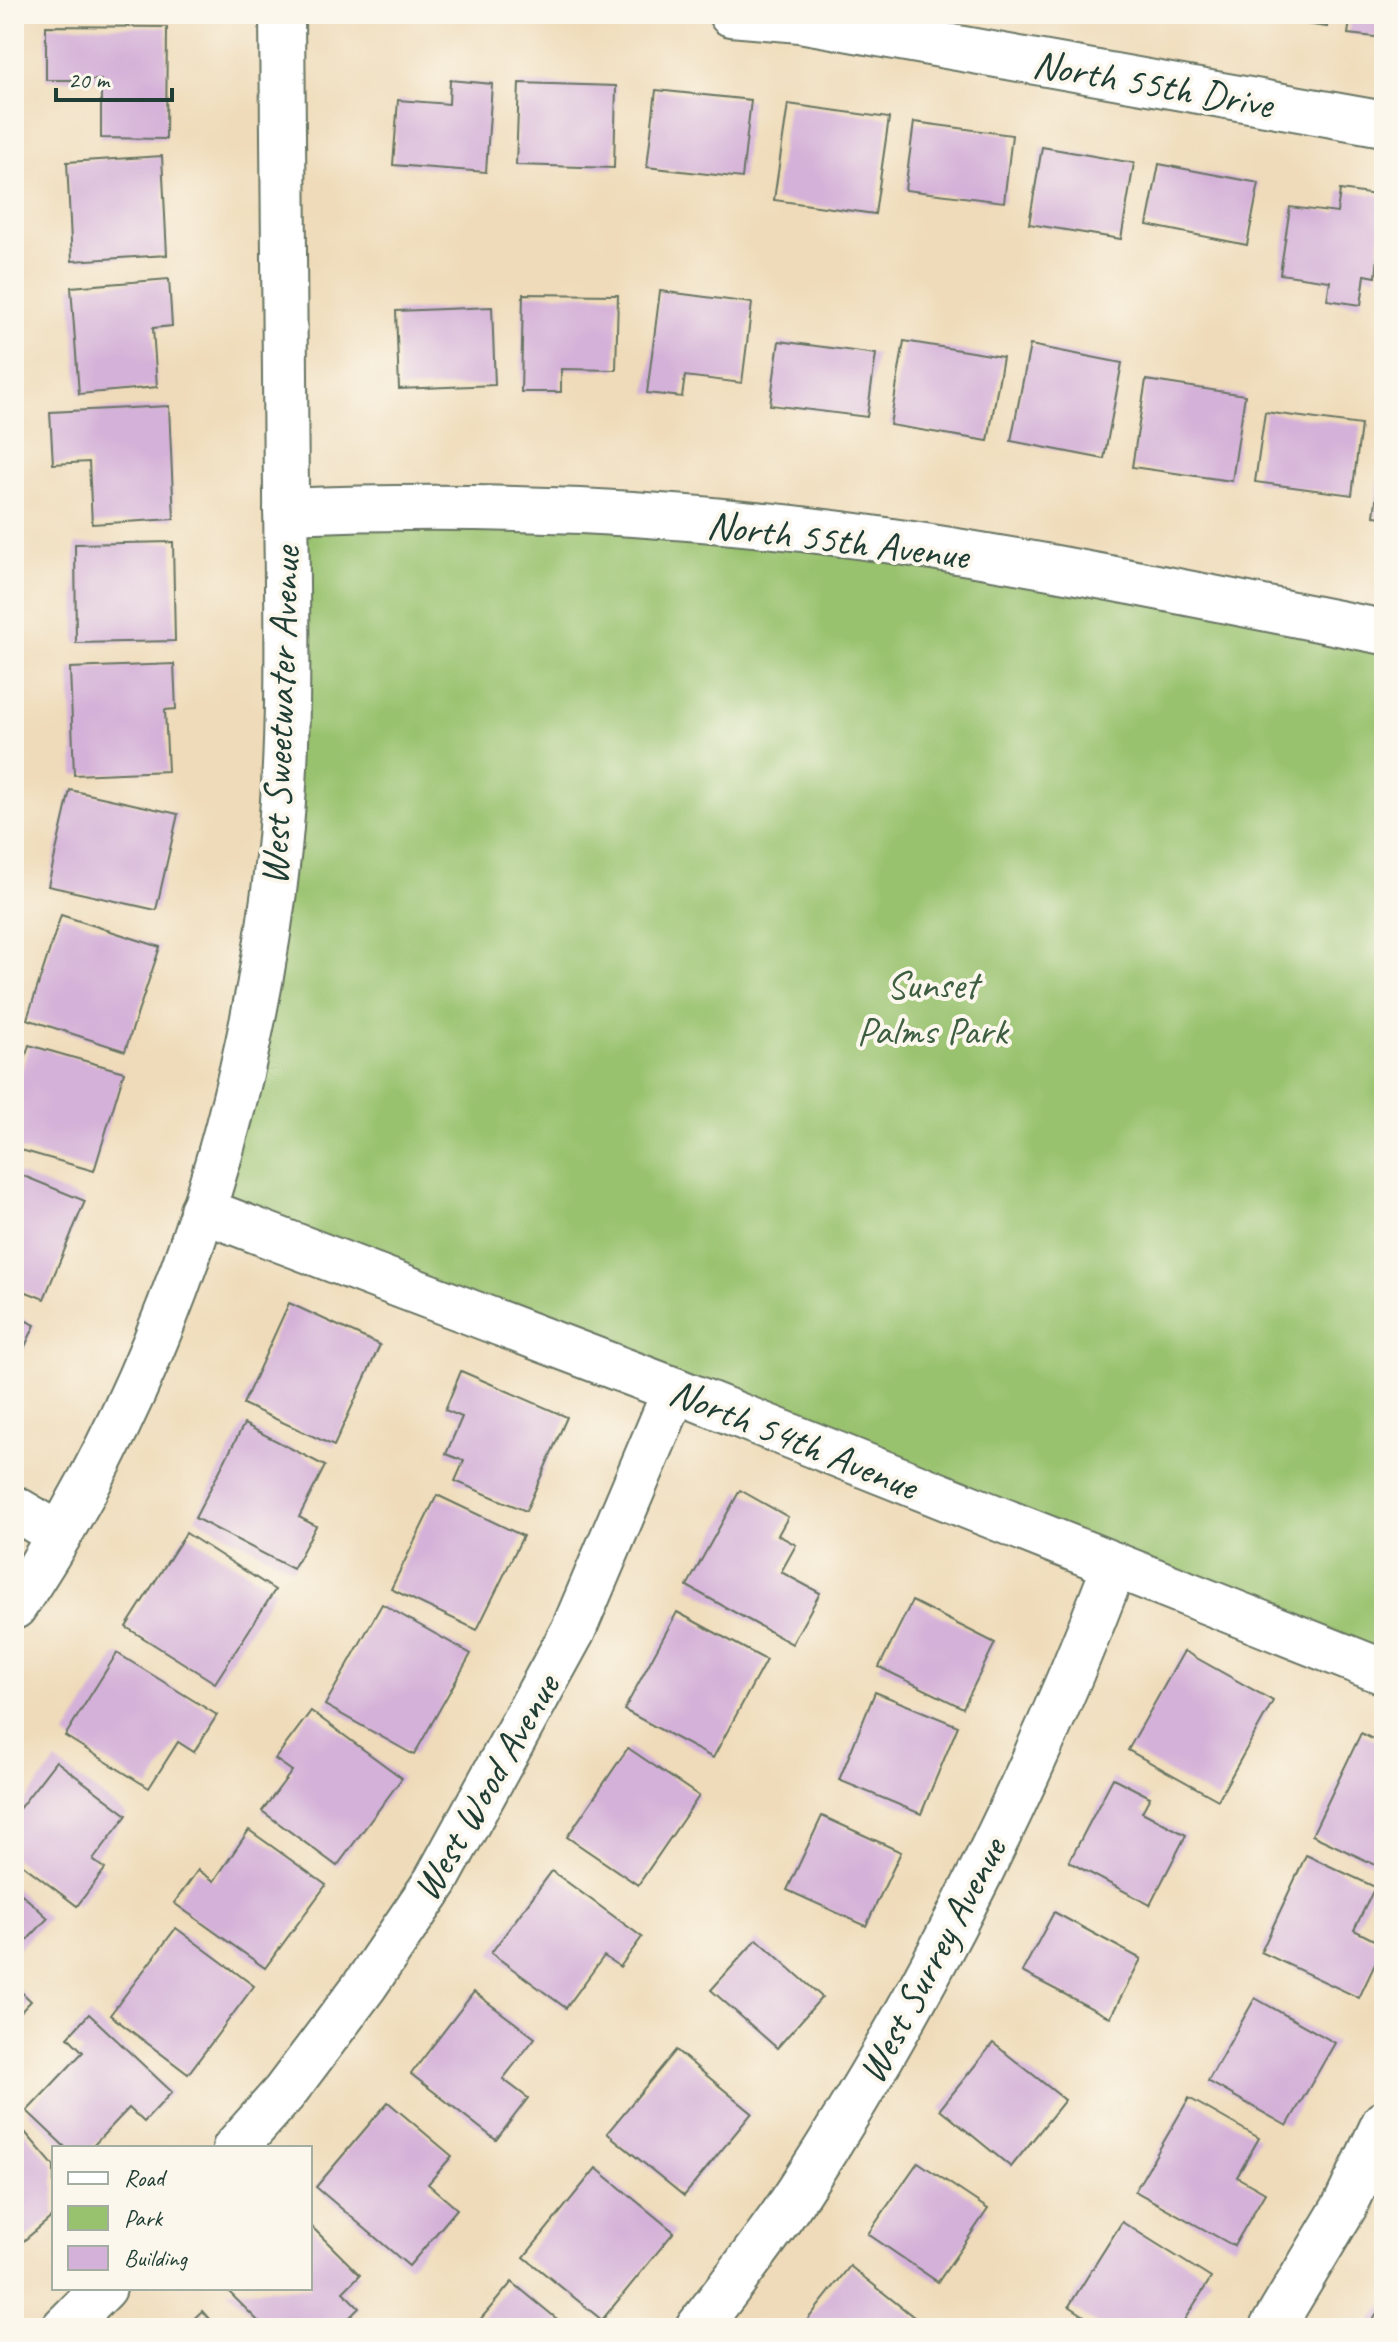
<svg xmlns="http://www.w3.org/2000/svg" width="1398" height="2342" viewBox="0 0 1398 2342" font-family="Caveat,sans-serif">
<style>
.green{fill:#99c26e;stroke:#5c8051;stroke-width:2}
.building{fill:#d4b1d8}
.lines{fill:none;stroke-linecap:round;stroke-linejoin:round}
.minor-casing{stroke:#687463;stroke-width:48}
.minor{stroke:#fff;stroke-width:44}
.labels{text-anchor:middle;stroke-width:8;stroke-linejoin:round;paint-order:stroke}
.street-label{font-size:40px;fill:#1f3d34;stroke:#fbf7ec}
.park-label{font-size:40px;fill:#3e5e42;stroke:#fbf7ec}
</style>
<rect width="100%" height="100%" fill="#fbf7ec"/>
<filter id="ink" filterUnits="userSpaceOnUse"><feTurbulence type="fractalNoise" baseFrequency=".0125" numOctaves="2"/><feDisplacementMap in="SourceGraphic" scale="16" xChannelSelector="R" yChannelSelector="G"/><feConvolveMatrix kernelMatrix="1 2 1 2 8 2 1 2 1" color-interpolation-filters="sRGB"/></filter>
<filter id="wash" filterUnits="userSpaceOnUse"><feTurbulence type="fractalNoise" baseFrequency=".006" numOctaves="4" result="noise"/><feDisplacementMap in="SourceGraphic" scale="32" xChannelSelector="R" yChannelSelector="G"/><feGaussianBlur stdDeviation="1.8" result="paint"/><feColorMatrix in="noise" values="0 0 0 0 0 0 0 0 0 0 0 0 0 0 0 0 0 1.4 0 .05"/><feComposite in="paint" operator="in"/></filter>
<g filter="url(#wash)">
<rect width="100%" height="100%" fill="#efdbb9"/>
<path class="green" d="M 286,511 L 688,520 L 1384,632 L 1384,1672 L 202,1210 L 247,1042 Z"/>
<g id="blocks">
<g class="building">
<path d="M 1239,14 L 1328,14 L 1327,27 Z"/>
<path d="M 1351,14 L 1384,14 L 1384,38 L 1348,34 Z"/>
<path d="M 46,26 L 167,27 L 166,139 L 101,138 L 101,80 L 46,80 Z"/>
<path d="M 450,80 L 492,84 L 486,172 L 393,165 L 398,100 L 449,104 Z"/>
<path d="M 519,83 L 616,86 L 614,168 L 516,165 Z"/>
<path d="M 656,90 L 751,100 L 742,178 L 647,167 Z"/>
<path d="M 788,104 L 889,118 L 875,214 L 774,200 Z"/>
<path d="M 914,122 L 1012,135 L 1004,202 L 905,190 Z"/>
<path d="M 1042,147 L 1134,163 L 1121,239 L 1029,224 Z"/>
<path d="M 162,156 L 167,255 L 72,261 L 67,162 Z"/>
<path d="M 1159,164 L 1259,183 L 1247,245 L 1147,225 Z"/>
<path d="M 1340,190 L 1384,196 L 1376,277 L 1365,275 L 1361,305 L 1327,300 L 1330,281 L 1280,274 L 1290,207 L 1337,213 Z"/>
<path d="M 169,279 L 172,326 L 153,328 L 157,387 L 79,394 L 71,287 Z"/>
<path d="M 660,291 L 752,303 L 742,383 L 685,376 L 682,397 L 647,393 Z"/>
<path d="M 523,294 L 618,295 L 616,370 L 561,369 L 561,392 L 521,392 Z"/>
<path d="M 492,307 L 495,385 L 399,389 L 396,311 Z"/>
<path d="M 779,341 L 876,354 L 867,417 L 770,405 Z"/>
<path d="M 904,341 L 1003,357 L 988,441 L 890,425 Z"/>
<path d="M 1030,345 L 1122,363 L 1104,459 L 1011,441 Z"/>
<path d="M 1146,380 L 1245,395 L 1232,481 L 1132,467 Z"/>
<path d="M 169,406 L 174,519 L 92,524 L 89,462 L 53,464 L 50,412 Z"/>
<path d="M 1265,412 L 1361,425 L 1352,495 L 1255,482 Z"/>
<path d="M 1382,454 L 1384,454 L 1384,517 L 1374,516 Z"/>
<path d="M 173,542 L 175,641 L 76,643 L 75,544 Z"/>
<path d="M 174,664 L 176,709 L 165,710 L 168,771 L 74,775 L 70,668 Z"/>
<path d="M 70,790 L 178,814 L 156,910 L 48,886 Z"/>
<path d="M 61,915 L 160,947 L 125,1051 L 27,1019 Z"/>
<path d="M 29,1045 L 124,1072 L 94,1171 L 14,1148 L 14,1097 Z"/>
<path d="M 14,1172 L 85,1201 L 44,1299 L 14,1287 Z"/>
<path d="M 289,1303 L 380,1345 L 334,1446 L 243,1404 Z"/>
<path d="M 14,1315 L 35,1325 L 14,1370 Z"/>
<path d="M 461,1371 L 567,1417 L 526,1511 L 455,1481 L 464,1461 L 446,1454 L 462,1417 L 445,1410 Z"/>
<path d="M 244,1424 L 325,1466 L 299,1517 L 316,1526 L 293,1569 L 195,1518 Z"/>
<path d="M 740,1490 L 788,1517 L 778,1535 L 796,1545 L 781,1572 L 820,1593 L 792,1644 L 687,1586 Z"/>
<path d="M 437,1495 L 523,1536 L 477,1630 L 391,1589 Z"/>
<path d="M 186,1533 L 275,1590 L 215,1683 L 126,1627 Z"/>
<path d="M 912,1601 L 995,1643 L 963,1708 L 879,1667 Z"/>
<path d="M 382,1604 L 471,1654 L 414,1755 L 325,1705 Z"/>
<path d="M 677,1612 L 766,1660 L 713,1758 L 624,1710 Z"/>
<path d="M 1184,1651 L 1273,1701 L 1218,1800 L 1128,1750 Z"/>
<path d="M 117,1653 L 217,1715 L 194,1752 L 178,1742 L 149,1788 L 65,1736 Z"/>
<path d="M 875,1692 L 958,1726 L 921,1814 L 839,1780 Z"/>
<path d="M 311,1711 L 402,1778 L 337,1866 L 262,1811 L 292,1771 L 275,1759 Z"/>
<path d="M 1361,1733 L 1384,1745 L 1382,1868 L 1312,1835 Z"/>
<path d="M 628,1748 L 699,1796 L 638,1885 L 567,1837 Z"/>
<path d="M 56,1761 L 127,1815 L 93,1860 L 105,1869 L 77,1906 L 14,1858 L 14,1808 L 18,1810 Z"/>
<path d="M 1113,1778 L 1150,1797 L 1142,1812 L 1186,1835 L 1150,1905 L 1069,1862 Z"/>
<path d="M 822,1816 L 901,1852 L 866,1926 L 787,1890 Z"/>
<path d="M 249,1830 L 326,1885 L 265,1968 L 174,1903 L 198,1870 L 214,1881 Z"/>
<path d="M 1306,1855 L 1375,1887 L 1354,1930 L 1384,1945 L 1359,1998 L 1261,1952 Z"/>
<path d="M 552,1871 L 642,1937 L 620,1967 L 604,1956 L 566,2008 L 491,1953 Z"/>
<path d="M 14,1887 L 48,1918 L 14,1954 Z"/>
<path d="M 1054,1912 L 1141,1959 L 1110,2018 L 1022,1972 Z"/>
<path d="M 176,1928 L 254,1986 L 188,2074 L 110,2015 Z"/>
<path d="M 757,1939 L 822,1997 L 777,2048 L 711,1990 Z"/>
<path d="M 14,1985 L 31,2001 L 14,2019 Z"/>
<path d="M 474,1992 L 535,2038 L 503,2079 L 528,2098 L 496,2140 L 411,2074 Z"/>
<path d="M 1255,1998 L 1335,2043 L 1287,2126 L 1208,2081 Z"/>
<path d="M 89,2014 L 172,2092 L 144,2122 L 129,2108 L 91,2148 L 66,2148 L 27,2111 L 83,2052 L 68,2037 Z"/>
<path d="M 993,2043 L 1065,2100 L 1011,2167 L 940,2109 Z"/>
<path d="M 676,2050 L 752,2113 L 684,2196 L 607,2133 Z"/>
<path d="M 1189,2098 L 1259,2138 L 1237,2177 L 1265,2193 L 1234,2246 L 1135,2191 Z"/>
<path d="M 388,2102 L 452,2156 L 428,2184 L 457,2209 L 409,2266 L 316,2187 Z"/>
<path d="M 18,2124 L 54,2166 L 54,2215 L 14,2249 L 14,2127 Z"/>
<path d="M 918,2162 L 988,2209 L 938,2282 L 868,2234 Z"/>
<path d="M 596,2168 L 674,2232 L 602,2320 L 524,2257 Z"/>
<path d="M 1122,2222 L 1211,2278 L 1179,2328 L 1103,2328 L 1069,2306 Z"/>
<path d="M 310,2225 L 360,2275 L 343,2292 L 359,2308 L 339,2328 L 265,2328 L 227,2290 L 310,2288 Z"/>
<path d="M 850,2266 L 920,2322 L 915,2328 L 801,2328 Z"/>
<path d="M 512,2282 L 568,2328 L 473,2328 Z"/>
<path d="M 1384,2303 L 1384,2328 L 1368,2328 Z"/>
<path d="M 202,2311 L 217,2328 L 184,2328 Z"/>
</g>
</g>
</g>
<g filter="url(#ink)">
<use href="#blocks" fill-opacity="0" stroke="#687463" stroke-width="2"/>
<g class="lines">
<defs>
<g id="minor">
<path d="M 731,14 L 800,20 L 1384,124"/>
<path d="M 286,511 C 470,503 659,510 842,534 C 1024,558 1204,597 1384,632"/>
<path d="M 202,1210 L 675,1390 L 1384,1672"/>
<path d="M 14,1508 L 58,1534"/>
<path d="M 14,1607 C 163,1386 251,1113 279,849 C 291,731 287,612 286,494 C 284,334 283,174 282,14"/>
<path d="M 235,2148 L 284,2093 L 366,1984 L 436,1881 L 573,1631 L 675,1390"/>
<path d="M 64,2328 L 104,2288"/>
<path d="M 698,2328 C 732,2283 768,2238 799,2191 C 927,1995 1031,1784 1115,1565"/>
<path d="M 1272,2328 L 1346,2204 L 1384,2123"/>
</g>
</defs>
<use href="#minor" class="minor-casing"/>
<use href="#minor" class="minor"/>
</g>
</g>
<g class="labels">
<g class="street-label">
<text transform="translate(1153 83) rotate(10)" y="14">North 55th Drive</text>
<text transform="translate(838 539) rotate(7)" y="14">North 55th Avenue</text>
<text transform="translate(279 716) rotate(-88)" y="14">West Sweetwater Avenue</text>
<text transform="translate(794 1438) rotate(22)" y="14">North 54th Avenue</text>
<text transform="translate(485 1787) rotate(-60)" y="14">West Wood Avenue</text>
<text transform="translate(931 1960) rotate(-62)" y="14">West Surrey Avenue</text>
</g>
<g class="park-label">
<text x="932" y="998">Sunset<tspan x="932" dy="46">Palms Park</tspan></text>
</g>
</g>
<rect width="1398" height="2342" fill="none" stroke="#fbf7ec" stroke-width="48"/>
<rect x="52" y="2146" width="260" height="144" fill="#fbf7ec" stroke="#a3ada2" stroke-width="2"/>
<rect x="68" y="2172" width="40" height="12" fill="#ffffff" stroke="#a3ada2" stroke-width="2"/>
<text x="124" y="2186" font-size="24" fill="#1f3d34">Road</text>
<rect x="68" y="2206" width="40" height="24" fill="#99c26e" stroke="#a3ada2" stroke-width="2"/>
<text x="124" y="2226" font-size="24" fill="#1f3d34">Park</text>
<rect x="68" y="2246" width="40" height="24" fill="#d4b1d8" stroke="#a3ada2" stroke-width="2"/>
<text x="124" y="2266" font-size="24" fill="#1f3d34">Building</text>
<path d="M56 88v12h116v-12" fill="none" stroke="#1f3d34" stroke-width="4"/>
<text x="68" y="88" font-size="24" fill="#1f3d34" stroke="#fbf7ec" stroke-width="6" paint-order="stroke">20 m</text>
</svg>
